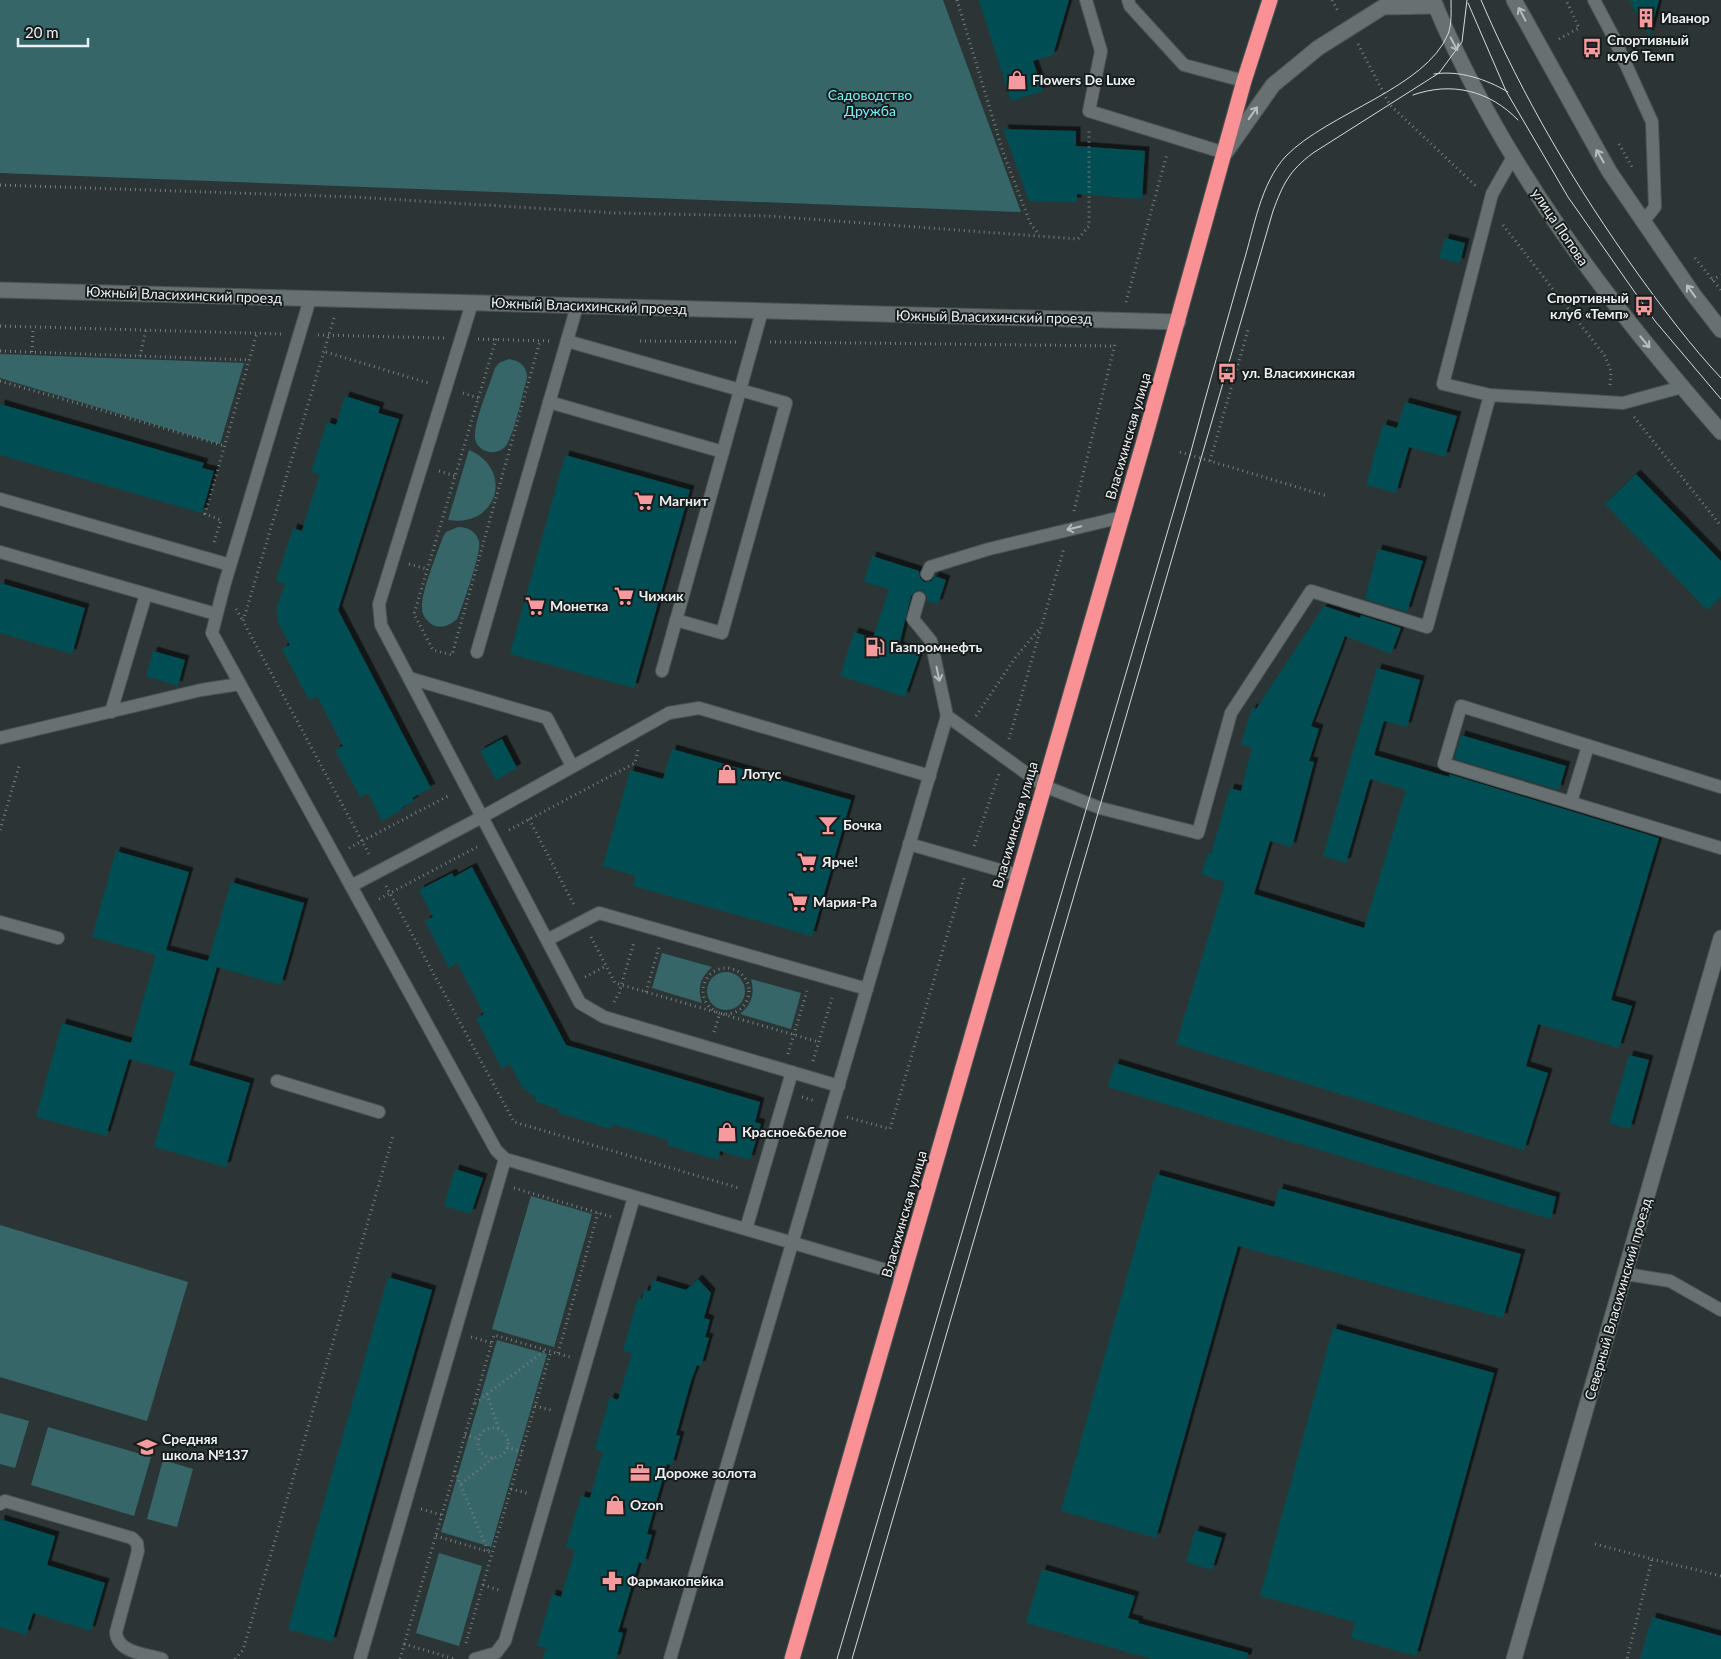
<svg xmlns="http://www.w3.org/2000/svg" width="1721" height="1659" viewBox="0 0 1721 1659" font-family="Lato,sans-serif">
<style>
.green{fill:#376669}
.building{fill:#054e52;filter:url(#shadow)}
.lines{fill:none;stroke-linecap:round;stroke-linejoin:round}
.lane-casing{stroke:#4c5454;stroke-width:14}
.street-casing{stroke:#4c5454;stroke-width:17}
.secondary-casing{stroke:#4c5454;stroke-width:17}
.highway-casing{stroke:#4c5454;stroke-width:17}
.path{stroke:#767e7f;stroke-width:3;stroke-dasharray:1 4;stroke-linecap:butt}
.lane{stroke:#677172;stroke-width:12}
.street{stroke:#677172;stroke-width:15}
.secondary{stroke:#677172;stroke-width:15}
.highway{stroke:#fa9195;stroke-width:15}
.tram{stroke:#d4dadb;stroke-width:1}
.oneway{stroke:#b6bebf}
.labels{text-anchor:middle;stroke-width:4;stroke-linejoin:round;paint-order:stroke}
.poi-label{font-size:14px;font-weight:bold;fill:#ebf1f2;stroke:#181c1c;text-anchor:start}
.park-label{font-size:14px;fill:#77f1fa;stroke:#181c1c}
.street-label{font-size:14px;fill:#ebf1f2;stroke:#181c1c}
</style>
<defs>
<filter id="shadow"><feDropShadow dx="4.5" dy="-4.5" stdDeviation="0" flood-color="#0009"/></filter>
</defs>
<rect width="100%" height="100%" fill="#2c3536"/>
<g class="green">
<path d="M 0,0 L 943,0 L 1021,212 L 0,173 Z"/>
<path d="M 0,354 L 244,363 L 220,444 L 0,378 Z"/>
<path d="M 509,359 C 521,361 527,367 527,378 C 522,396 515,430 507,444 C 498,459 473,452 475,434 C 476,416 489,387 495,368 L 499,363 Z"/>
<path d="M 469,450 C 515,470 497,528 448,520 Z"/>
<path d="M 458,527 C 467,527 476,531 479,541 C 482,551 462,608 457,619 C 450,625 444,628 435,626 C 428,623 422,616 422,608 C 421,592 437,554 443,537 L 446,532 Z"/>
<path d="M 662,953 L 712,967 C 700,978 697,988 702,1003 L 652,988 Z"/>
<circle cx="726" cy="991" r="19"/>
<path d="M 751,979 L 801,993 L 791,1029 L 740,1014 C 752,1004 755,994 751,979 Z"/>
<path d="M 531,1196 L 592,1214 L 554,1347 L 492,1329 Z"/>
<path d="M 0,1225 L 188,1282 L 147,1421 L 0,1377 Z"/>
<path d="M 497,1340 L 547,1354 L 491,1547 L 441,1532 Z"/>
<path d="M 0,1413 L 29,1421 L 15,1468 L 0,1464 Z"/>
<path d="M 48,1427 L 151,1457 L 134,1516 L 31,1485 Z"/>
<path d="M 163,1460 L 193,1469 L 177,1527 L 147,1519 Z"/>
<path d="M 439,1553 L 482,1566 L 459,1646 L 416,1633 Z"/>
</g>
<g class="building">
<path d="M 979,0 L 1069,0 L 1053,55 L 1033,61 L 1043,91 L 1011,101 Z"/>
<path d="M 1629,0 L 1659,0 L 1649,36 Z"/>
<path d="M 1003,129 L 1076,131 L 1076,146 L 1145,151 L 1142,199 L 1077,194 L 1077,202 L 1029,201 Z"/>
<path d="M 1445,238 L 1465,243 L 1460,263 L 1439,258 Z"/>
<path d="M 345,396 L 380,407 L 378,413 L 399,419 L 338,610 L 431,788 L 412,798 L 414,801 L 401,808 L 402,810 L 382,821 L 368,793 L 360,797 L 335,750 L 343,746 L 317,696 L 309,700 L 282,649 L 290,645 L 278,622 L 277,608 L 285,584 L 276,581 L 293,528 L 302,531 L 311,501 L 320,475 L 311,472 L 327,422 L 336,425 Z"/>
<path d="M 1405,402 L 1457,416 L 1445,457 L 1409,447 L 1396,493 L 1366,485 L 1383,424 L 1397,428 Z"/>
<path d="M 0,404 L 204,463 L 202,468 L 214,471 L 202,513 L 0,455 Z"/>
<path d="M 565,455 L 690,490 L 634,688 L 510,654 Z"/>
<path d="M 1636,474 L 1721,561 L 1721,597 L 1707,610 L 1605,504 Z"/>
<path d="M 1378,549 L 1423,561 L 1407,612 L 1365,599 Z"/>
<path d="M 872,556 L 919,571 L 920,578 L 924,582 L 931,581 L 935,576 L 946,580 L 938,604 L 927,601 L 927,596 L 922,590 L 917,590 L 911,596 L 899,646 L 920,653 L 905,697 L 840,676 L 854,632 L 873,638 L 889,589 L 864,582 Z"/>
<path d="M 0,583 L 85,608 L 72,654 L 0,633 Z"/>
<path d="M 1324,606 L 1360,618 L 1361,615 L 1401,628 L 1391,654 L 1345,636 L 1311,726 L 1319,729 L 1309,761 L 1314,762 L 1292,847 L 1270,841 L 1254,894 L 1364,928 L 1406,790 L 1370,779 L 1346,863 L 1323,856 L 1377,668 L 1420,680 L 1407,727 L 1384,721 L 1374,755 L 1449,777 L 1449,774 L 1659,838 L 1611,1000 L 1632,1006 L 1619,1048 L 1538,1024 L 1526,1066 L 1548,1073 L 1524,1150 L 1176,1044 L 1225,882 L 1201,874 L 1208,853 L 1211,854 L 1230,788 L 1241,791 L 1252,748 L 1241,744 L 1252,708 L 1256,709 Z"/>
<path d="M 153,651 L 185,660 L 178,686 L 146,676 Z"/>
<path d="M 1461,735 L 1566,766 L 1559,790 L 1454,759 Z"/>
<path d="M 502,739 L 517,768 L 496,780 L 480,751 Z"/>
<path d="M 672,749 L 851,800 L 812,936 L 633,886 L 636,876 L 603,866 L 630,770 L 663,779 Z"/>
<path d="M 116,851 L 189,872 L 166,950 L 208,961 L 231,882 L 304,903 L 281,985 L 217,967 L 189,1065 L 250,1083 L 226,1167 L 154,1147 L 175,1072 L 129,1059 L 106,1136 L 36,1117 L 62,1023 L 131,1043 L 156,955 L 92,937 Z"/>
<path d="M 472,867 L 566,1045 L 760,1102 L 755,1122 L 761,1124 L 750,1160 L 720,1151 L 718,1160 L 667,1145 L 668,1140 L 612,1124 L 611,1129 L 558,1113 L 559,1109 L 536,1102 L 536,1098 L 522,1087 L 510,1064 L 502,1069 L 476,1019 L 484,1014 L 469,985 L 457,963 L 449,968 L 425,921 L 433,917 L 419,890 L 452,873 L 454,877 Z"/>
<path d="M 1629,1055 L 1649,1060 L 1630,1129 L 1609,1123 Z"/>
<path d="M 1115,1063 L 1556,1197 L 1551,1219 L 1108,1087 Z"/>
<path d="M 455,1169 L 483,1178 L 471,1214 L 444,1206 Z"/>
<path d="M 1156,1174 L 1274,1207 L 1279,1188 L 1521,1254 L 1503,1318 L 1238,1246 L 1156,1538 L 1061,1511 Z"/>
<path d="M 388,1277 L 432,1290 L 332,1642 L 288,1629 Z"/>
<path d="M 698,1279 L 711,1293 L 704,1318 L 710,1320 L 705,1337 L 709,1338 L 701,1366 L 697,1365 L 691,1381 L 676,1435 L 680,1436 L 672,1465 L 667,1464 L 647,1534 L 652,1535 L 644,1564 L 639,1562 L 618,1632 L 623,1633 L 616,1659 L 543,1659 L 546,1648 L 537,1646 L 552,1594 L 561,1597 L 575,1550 L 566,1547 L 581,1496 L 590,1498 L 603,1452 L 595,1449 L 610,1397 L 618,1400 L 632,1353 L 623,1351 L 638,1298 L 642,1299 L 644,1290 L 650,1291 L 653,1280 L 686,1290 Z"/>
<path d="M 1333,1328 L 1494,1373 L 1416,1656 L 1351,1638 L 1355,1622 L 1260,1596 Z"/>
<path d="M 0,1519 L 55,1536 L 47,1565 L 105,1583 L 91,1631 L 33,1613 L 26,1635 L 0,1627 Z"/>
<path d="M 1195,1530 L 1222,1538 L 1212,1570 L 1186,1562 Z"/>
<path d="M 1042,1569 L 1135,1596 L 1128,1618 L 1139,1621 L 1138,1623 L 1248,1653 L 1247,1659 L 1152,1659 L 1026,1623 Z"/>
<path d="M 1652,1617 L 1721,1636 L 1721,1659 L 1640,1659 Z"/>
</g>
<g class="lines">
<defs>
<g id="lane">
<path d="M 1086,0 L 1101,51 L 1089,111 L 1225,153"/>
<path d="M 1128,0 L 1130,6 L 1184,65 L 1244,81"/>
<path d="M 1594,0 L 1613,36 L 1652,122 L 1655,207 L 1643,222"/>
<path d="M 310,299 L 224,586 L 212,633 L 496,1150 L 505,1159 L 903,1275"/>
<path d="M 472,303 L 379,604 L 381,625 L 580,1003 L 604,1017 L 839,1086"/>
<path d="M 567,341 L 786,403 L 722,633 L 676,620"/>
<path d="M 1490,395 L 1443,384 L 1492,194 L 1513,157"/>
<path d="M 549,402 L 723,452"/>
<path d="M 0,499 L 230,565"/>
<path d="M 0,552 L 216,614"/>
<path d="M 927,574 L 930,567 L 989,549 L 1122,517"/>
<path d="M 919,598 L 913,619 L 931,641 L 947,716 L 1044,786 L 1100,808 L 1198,833 L 1231,713 L 1311,591 L 1427,627 L 1490,395 L 1623,403 L 1682,387"/>
<path d="M 477,652 L 577,306"/>
<path d="M 662,671 L 762,311"/>
<path d="M 409,678 L 547,718 L 572,766"/>
<path d="M 111,712 L 146,594"/>
<path d="M 0,738 L 201,690 L 240,684"/>
<path d="M 1721,787 L 1461,706 L 1444,764 L 1721,848"/>
<path d="M 1571,802 L 1588,746"/>
<path d="M 909,844 L 1017,875"/>
<path d="M 351,886 L 482,817 L 669,713 L 699,708 L 930,776"/>
<path d="M 0,922 L 58,938"/>
<path d="M 547,940 L 599,913 L 867,989"/>
<path d="M 277,1081 L 379,1112"/>
<path d="M 746,1229 L 792,1072"/>
<path d="M 1626,1274 L 1670,1281 L 1721,1310"/>
<path d="M 0,1504 L 5,1501 L 132,1538 L 137,1543 L 138,1551 L 116,1632 C 117,1653 146,1654 162,1659"/>
<path d="M 360,1659 L 505,1159"/>
<path d="M 475,1659 L 496,1653 L 505,1641 L 634,1197"/>
<path d="M 670,1659 L 947,716"/>
</g>
<g id="street">
<path d="M 0,290 L 1178,322"/>
<path d="M 1514,1659 L 1721,938"/>
</g>
<g id="secondary">
<path d="M 1433,0 C 1500,161 1607,302 1721,432"/>
<path d="M 1514,0 L 1609,171 L 1693,294 L 1721,330"/>
<path d="M 1225,153 L 1273,85 L 1318,48 L 1383,7 L 1436,6"/>
</g>
<path id="highway" d="M 792,1659 L 1144,441 L 1244,81 L 1270,0"/>
</defs>
<use href="#lane" class="lane-casing"/>
<use href="#street" class="street-casing"/>
<use href="#secondary" class="secondary-casing"/>
<use href="#highway" class="highway-casing"/>
<g class="path">
<path d="M 957,0 L 1003,152 L 1031,225 L 1039,234"/>
<path d="M 1332,0 L 1339,13"/>
<path d="M 1559,39 L 1579,28 L 1566,0"/>
<path d="M 1358,44 L 1390,105 L 1477,187"/>
<path d="M 1619,144 L 1632,167"/>
<path d="M 0,185 L 354,197 L 615,213 L 768,216 L 1078,239 L 1089,226 L 1089,129"/>
<path d="M 1503,225 L 1605,356 L 1611,371 L 1610,385"/>
<path d="M 1695,258 L 1721,290"/>
<path d="M 1712,280 L 1721,275"/>
<path d="M 1126,302 L 1167,154"/>
<path d="M 334,318 L 243,621 L 370,856"/>
<path d="M 0,326 L 282,334"/>
<path d="M 318,335 L 444,338"/>
<path d="M 478,339 L 549,341"/>
<path d="M 496,339 L 414,614 L 433,650 L 452,655 L 540,341"/>
<path d="M 640,341 L 737,342"/>
<path d="M 770,342 L 1115,346"/>
<path d="M 0,351 L 250,360"/>
<path d="M 32,352 L 33,327"/>
<path d="M 326,352 L 428,383"/>
<path d="M 140,356 L 146,330"/>
<path d="M 0,381 L 225,446"/>
<path d="M 463,393 L 478,398"/>
<path d="M 1634,417 L 1721,526"/>
<path d="M 1180,452 L 1327,496"/>
<path d="M 1210,461 L 1248,330"/>
<path d="M 439,471 L 455,476"/>
<path d="M 1074,511 L 1115,344"/>
<path d="M 214,542 L 221,520 L 205,514 L 257,333"/>
<path d="M 409,564 L 427,569"/>
<path d="M 236,609 L 243,621"/>
<path d="M 976,716 L 1015,658 L 1040,628"/>
<path d="M 1009,739 L 1064,548"/>
<path d="M 529,819 L 574,905"/>
<path d="M 0,830 L 20,763"/>
<path d="M 509,830 L 635,763 L 638,750"/>
<path d="M 974,846 L 999,774"/>
<path d="M 349,848 L 450,795"/>
<path d="M 386,886 L 514,1122 L 739,1188"/>
<path d="M 379,899 L 477,847"/>
<path d="M 591,937 L 615,983 L 819,1042"/>
<circle cx="726" cy="991" r="23"/>
<path d="M 585,977 L 606,966"/>
<path d="M 646,992 L 659,947"/>
<path d="M 614,1002 L 619,993 L 634,942"/>
<path d="M 714,1032 L 720,1013"/>
<path d="M 788,1054 L 807,991"/>
<path d="M 813,1061 L 832,998"/>
<path d="M 802,1097 L 815,1101"/>
<path d="M 847,1117 L 890,1129 L 964,878"/>
<path d="M 514,1188 L 612,1217"/>
<path d="M 471,1337 L 492,1343"/>
<path d="M 558,1353 L 598,1213"/>
<path d="M 487,1394 L 499,1430"/>
<path d="M 475,1403 L 546,1350"/>
<path d="M 535,1406 L 554,1411"/>
<circle cx="493" cy="1443" r="15"/>
<path d="M 465,1435 L 480,1439"/>
<path d="M 507,1447 L 522,1452"/>
<path d="M 455,1471 L 488,1551"/>
<path d="M 461,1484 L 493,1458"/>
<path d="M 511,1489 L 530,1494"/>
<path d="M 421,1509 L 442,1515"/>
<path d="M 436,1536 L 493,1553"/>
<path d="M 1595,1544 L 1652,1559 L 1627,1659"/>
<path d="M 1652,1559 L 1721,1576"/>
<path d="M 483,1585 L 502,1591"/>
<path d="M 466,1643 L 551,1351"/>
<path d="M 404,1644 L 455,1659"/>
<path d="M 235,1659 L 243,1650 L 393,1136"/>
<path d="M 400,1659 L 494,1335 L 570,1357"/>
</g>
<use href="#lane" class="lane"/>
<use href="#street" class="street"/>
<use href="#secondary" class="secondary"/>
<use href="#highway" class="highway"/>
<g class="tram">
<path d="M 1481,0 C 1523,98 1576,187 1638,274 C 1664,310 1691,346 1721,378"/>
<path d="M 1468,3 L 1506,91 L 1568,197 L 1655,321 L 1721,399"/>
<path d="M 1434,74 C 1459,70 1486,79 1508,92"/>
<path d="M 1413,95 C 1452,81 1490,91 1518,120"/>
<path d="M 837,1659 L 1190,455 C 1207,391 1225,328 1243,264 C 1254,229 1260,184 1286,156 C 1328,113 1426,88 1448,34 C 1452,24 1451,11 1451,0"/>
<path d="M 852,1659 L 1273,211 C 1283,184 1289,171 1313,153 L 1439,73 L 1462,42 L 1467,0"/>
</g>
</g>
<defs><path id="oneway-shaft" d="M-6 0H5M1.5-3L5.5 0L1.5 3" fill="none" stroke-width="1.6" stroke-linecap="round" stroke-linejoin="round" transform="scale(1.25)"/></defs>
<g class="oneway">
<use href="#oneway-shaft" transform="translate(1522 14) rotate(-118)"/>
<use href="#oneway-shaft" transform="translate(1454 44) rotate(62)"/>
<use href="#oneway-shaft" transform="translate(1253 113) rotate(-55)"/>
<use href="#oneway-shaft" transform="translate(1600 156) rotate(-120)"/>
<use href="#oneway-shaft" transform="translate(1691 291) rotate(-126)"/>
<use href="#oneway-shaft" transform="translate(1645 342) rotate(50)"/>
<use href="#oneway-shaft" transform="translate(1074 528) rotate(166)"/>
<use href="#oneway-shaft" transform="translate(938 674) rotate(78)"/>
</g>
<defs>
<symbol id="building-bare" viewBox="-9 -9 18 18"><path d="M-4-6H4V6H1V3H-1V6H-4ZM-2.5-4.3h1.7v1.8h-1.7ZM.8-4.3h1.7v1.8H.8ZM-2.5-1h1.7V.8h-1.7ZM.8-1h1.7V.8H.8Z" fill="#f59b9d" stroke="#181c1c" stroke-width="2.5" paint-order="stroke"/></symbol>
<symbol id="bus-bare" viewBox="-9 -9 18 18"><path d="M-5-6H5V4H4V6H2V4H-2V6H-4V4H-5ZM-3.5-4V0h7V-4ZM-3.5 1.2v1.5H-2V1.2ZM2 1.2v1.5H3.5V1.2Z" fill="#f59b9d" stroke="#181c1c" stroke-width="2.5" paint-order="stroke"/></symbol>
<symbol id="shop-bare" viewBox="-9 -9 18 18"><path d="M-5-2.5h2.3a2.7 3.5 0 0 1 5.4 0H5L5.5 6h-11ZM-1.5-2.5h3a1.5 2.3 0 0 0-3 0Z" fill="#f59b9d" stroke="#181c1c" stroke-width="2.5" paint-order="stroke"/></symbol>
<symbol id="supermarket-bare" viewBox="-9 -9 18 18"><path d="M-6-5.5h2.5l.6 2H6L4.5 2H-2.5L-4.4-4H-6ZM-1.5 3.2a1.3 1.3 0 1 0 .1 0ZM3 3.2a1.3 1.3 0 1 0 .1 0Z" fill="#f59b9d" stroke="#181c1c" stroke-width="2.5" paint-order="stroke"/></symbol>
<symbol id="fuel-bare" viewBox="-9 -9 18 18"><path d="M-5.5-6h7V0h2V4h1.3V-2.5L3-4.5l.8-.8L6-3V5H2.5V1h-1V6h-7ZM-4.2-4.7v3.2H.2V-4.7Z" fill="#f59b9d" stroke="#181c1c" stroke-width="2.5" paint-order="stroke"/></symbol>
<symbol id="bar-bare" viewBox="-9 -9 18 18"><path d="M-6-5H6L.8 .8V4.5H3.5V6h-7V4.5H-.8V.8Z" fill="#f59b9d" stroke="#181c1c" stroke-width="2.5" paint-order="stroke"/></symbol>
<symbol id="school-bare" viewBox="-9 -9 18 18"><path d="M0-5L7-2L0 1L-7-2ZM-4 1L0 2.5L4 1V4Q0 6-4 4Z" fill="#f59b9d" stroke="#181c1c" stroke-width="2.5" paint-order="stroke"/></symbol>
<symbol id="office-bare" viewBox="-9 -9 18 18"><path d="M-6-3h4V-5.5h4V-3h4V5H-6ZM-1-4.5V-3h2v-1.5ZM-6 0V1H6V0Z" fill="#f59b9d" stroke="#181c1c" stroke-width="2.5" paint-order="stroke"/></symbol>
<symbol id="pharmacy-bare" viewBox="-9 -9 18 18"><path d="M-2-6h4v4h4v4h-4v4h-4v-4h-4v-4h4Z" fill="#f59b9d" stroke="#181c1c" stroke-width="2.5" paint-order="stroke"/></symbol>
</defs>
<g fill-rule="evenodd">
<use href="#building-bare" x="1632" y="4" width="28" height="28"/>
<use href="#bus-bare" x="1578" y="34" width="28" height="28"/>
<use href="#shop-bare" x="1003" y="66" width="28" height="28"/>
<use href="#bus-bare" x="1630" y="292" width="28" height="28"/>
<use href="#bus-bare" x="1213" y="359" width="28" height="28"/>
<use href="#supermarket-bare" x="630" y="487" width="28" height="28"/>
<use href="#supermarket-bare" x="610" y="582" width="28" height="28"/>
<use href="#supermarket-bare" x="521" y="592" width="28" height="28"/>
<use href="#fuel-bare" x="861" y="633" width="28" height="28"/>
<use href="#shop-bare" x="713" y="760" width="28" height="28"/>
<use href="#bar-bare" x="814" y="811" width="28" height="28"/>
<use href="#supermarket-bare" x="793" y="848" width="28" height="28"/>
<use href="#supermarket-bare" x="784" y="888" width="28" height="28"/>
<use href="#shop-bare" x="713" y="1118" width="28" height="28"/>
<use href="#school-bare" x="133" y="1433" width="28" height="28"/>
<use href="#office-bare" x="626" y="1459" width="28" height="28"/>
<use href="#shop-bare" x="601" y="1491" width="28" height="28"/>
<use href="#pharmacy-bare" x="598" y="1567" width="28" height="28"/>
</g>
<g class="labels">
<g class="poi-label">
<text x="1661" y="23">Иванор</text>
<text x="1607" y="45">Спортивный<tspan x="1607" dy="16">клуб Темп</tspan></text>
<text x="1032" y="85">Flowers De Luxe</text>
<text x="1629" y="303" text-anchor="end">Спортивный<tspan x="1629" dy="16">клуб «Темп»</tspan></text>
<text x="1242" y="378">ул. Власихинская</text>
<text x="659" y="506">Магнит</text>
<text x="639" y="601">Чижик</text>
<text x="550" y="611">Монетка</text>
<text x="890" y="652">Газпромнефть</text>
<text x="742" y="779">Лотус</text>
<text x="843" y="830">Бочка</text>
<text x="822" y="867">Ярче!</text>
<text x="813" y="907">Мария-Ра</text>
<text x="742" y="1137">Красное&amp;белое</text>
<text x="162" y="1444">Средняя<tspan x="162" dy="16">школа №137</tspan></text>
<text x="655" y="1478">Дороже золота</text>
<text x="630" y="1510">Ozon</text>
<text x="627" y="1586">Фармакопейка</text>
</g>
<g class="park-label">
<text x="870" y="100">Садоводство<tspan x="870" dy="16">Дружба</tspan></text>
</g>
<g class="street-label">
<text transform="translate(1560 227) rotate(56)" y="5">улица Попова</text>
<text transform="translate(184 295) rotate(2)" y="5">Южный Власихинский проезд</text>
<text transform="translate(589 306) rotate(2)" y="5">Южный Власихинский проезд</text>
<text transform="translate(994 317) rotate(1)" y="5">Южный Власихинский проезд</text>
<text transform="translate(1128 436) rotate(-74)" y="5">Власихинская улица</text>
<text transform="translate(1015 825) rotate(-74)" y="5">Власихинская улица</text>
<text transform="translate(904 1214) rotate(-74)" y="5">Власихинская улица</text>
<text transform="translate(1618 1299) rotate(-74)" y="5">Северный Власихинский проезд</text>
</g>
</g>
<path d="M18 38v8h70v-8" fill="none" stroke="#ebf1f2" stroke-width="2.5"/>
<text x="25" y="38" font-size="15" fill="#ebf1f2" stroke="#181c1c" stroke-width="4" paint-order="stroke">20 m</text>
</svg>
